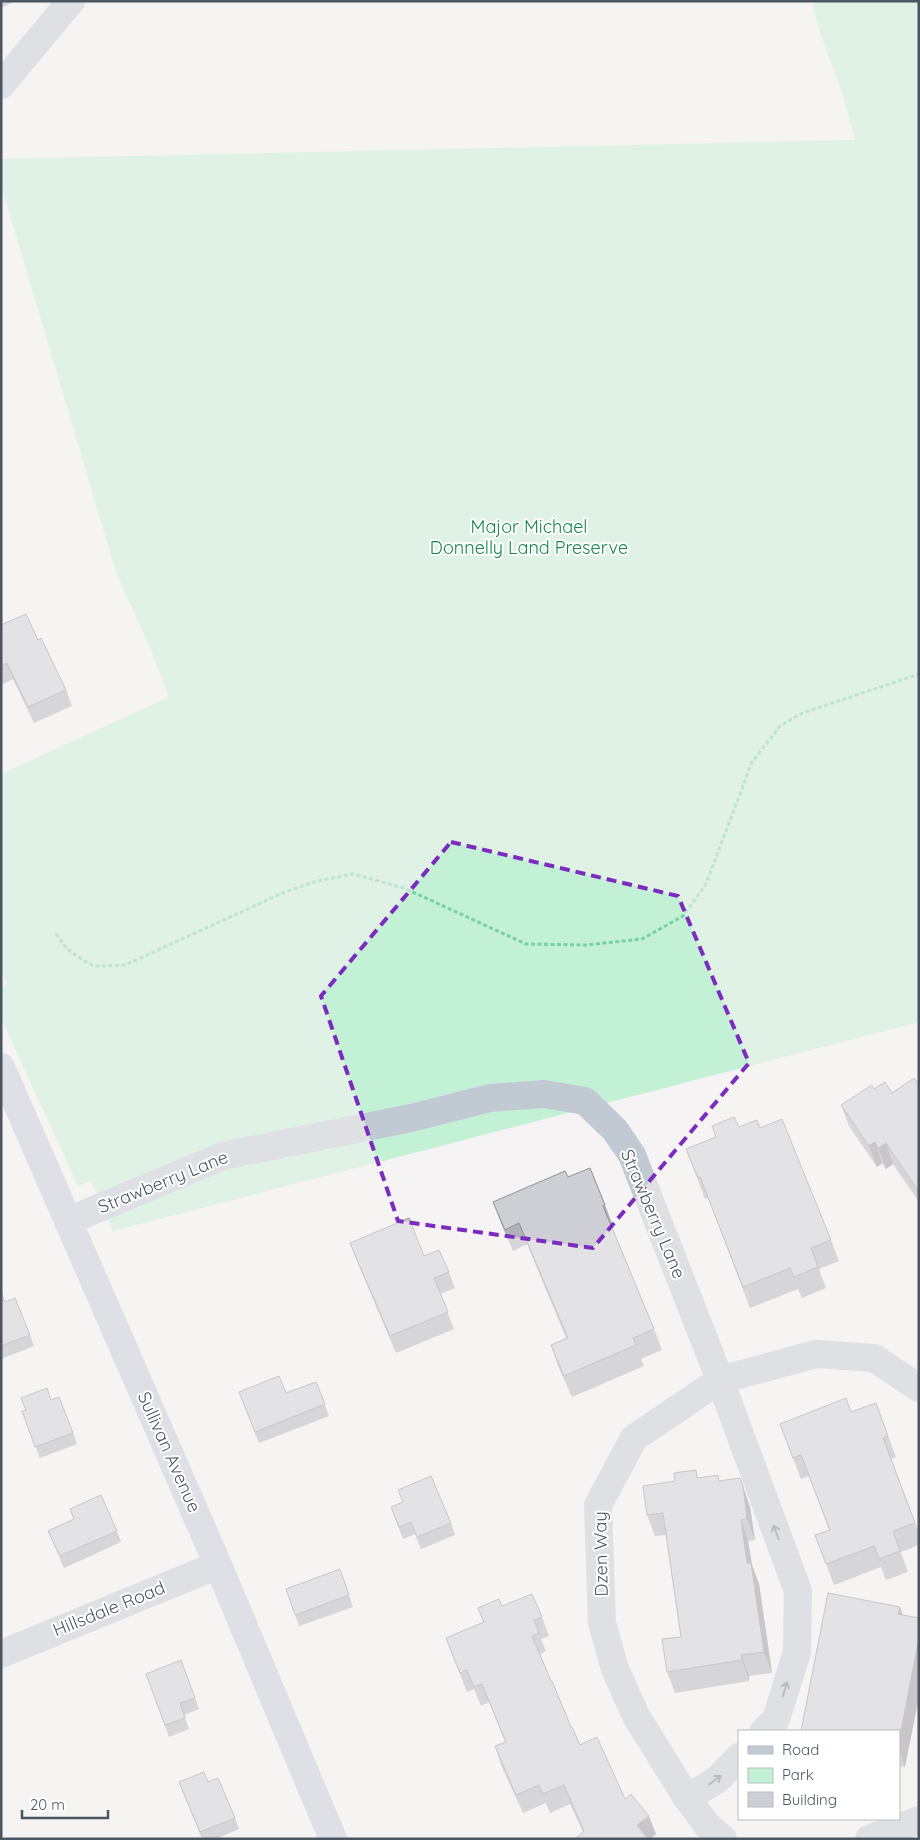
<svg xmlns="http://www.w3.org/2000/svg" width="920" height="1840" viewBox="0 0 920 1840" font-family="Quicksand,sans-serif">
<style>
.green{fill:#c3f1d5}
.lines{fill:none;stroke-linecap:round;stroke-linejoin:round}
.path{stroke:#7ad0a6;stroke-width:3;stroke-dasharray:4 2.5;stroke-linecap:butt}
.minor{stroke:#c1cad2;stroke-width:28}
.secondary{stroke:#c1cbd6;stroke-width:28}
.wall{fill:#b0b2b7}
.shaded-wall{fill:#909195}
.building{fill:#cdcfd5;stroke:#909195}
.oneway{stroke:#6e7983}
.marked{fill:none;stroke:#7b2cbf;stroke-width:4;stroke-dasharray:10 6;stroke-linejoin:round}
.labels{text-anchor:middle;stroke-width:4;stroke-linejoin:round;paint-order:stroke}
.park-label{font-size:18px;fill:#17864f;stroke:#fff}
.street-label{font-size:18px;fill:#4a5661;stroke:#fff}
</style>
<rect width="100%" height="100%" fill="#f5f3f3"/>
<path class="green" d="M 815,1 L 919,1 L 919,1022 L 113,1231 L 91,1181 L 78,1186 L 1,1018 L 1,988 L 7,984 L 1,972 L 1,774 L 169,697 L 151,650 L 116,572 L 1,185 L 1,159 L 855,140 L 842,92 L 821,36 L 813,5 Z"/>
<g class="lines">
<path class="path" d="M 56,934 L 67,949 L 84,961 L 95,966 L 125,965 L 285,892 L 317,881 L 353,874 L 404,888 L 526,944 L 586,945 L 642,939 L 683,916 L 706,884 L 752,762 L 780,726 L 800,714 L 919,674"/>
<g class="minor">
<path d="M 1,85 L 71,1"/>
<path d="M 68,1221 L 223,1156 L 411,1118 L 490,1098 L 544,1094 L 585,1101 L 615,1130 L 632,1155 L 720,1380 L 798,1591 L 797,1652 L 776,1719 L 764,1731"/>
<path d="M 1,1654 L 218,1565"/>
<path d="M 687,1798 L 718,1779 L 739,1757"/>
<path d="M 723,1839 L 707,1825 L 687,1798 L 636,1716 L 615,1669 L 602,1623 L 598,1505 L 634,1438 L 720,1380 L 816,1354 L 874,1358 L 919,1388"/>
<path d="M 869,1839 L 919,1820"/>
</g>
<path class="secondary" d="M 1,1067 L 218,1565 L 333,1839"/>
</g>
<g class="wall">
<path d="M 1,1 L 16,1 L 1,8 Z"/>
<path d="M 1,625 L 66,690 L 72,706 L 34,723 L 13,679 L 3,684 L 1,681 Z"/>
<path d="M 919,1084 L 919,1202 L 893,1164 L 886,1169 L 882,1163 L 877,1167 L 849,1126 L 841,1105 L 874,1089 L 892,1093 Z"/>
<path d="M 739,1127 L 760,1128 L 831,1240 L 839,1261 L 819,1269 L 826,1288 L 802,1298 L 798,1289 L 750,1308 L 708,1198 L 705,1199 L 686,1149 L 716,1137 Z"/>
<path d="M 568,1177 L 605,1205 L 613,1226 L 612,1227 L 654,1329 L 662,1350 L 641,1359 L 644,1366 L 572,1397 L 558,1366 L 551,1345 L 566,1338 L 527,1244 L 513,1251 L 501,1223 L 493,1202 Z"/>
<path d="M 350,1243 L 424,1256 L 449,1272 L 455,1288 L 440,1294 L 454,1329 L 396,1353 L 356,1259 Z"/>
<path d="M 1,1293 L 5,1302 L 30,1335 L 34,1346 L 1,1359 Z"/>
<path d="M 316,1382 L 329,1416 L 259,1443 L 243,1403 L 286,1393 Z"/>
<path d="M 51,1400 L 73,1433 L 77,1444 L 40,1458 L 22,1411 Z"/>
<path d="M 876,1403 L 896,1457 L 891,1459 L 919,1533 L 919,1545 L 901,1552 L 908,1572 L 886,1580 L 881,1567 L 834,1585 L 815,1535 L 829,1530 L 809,1476 L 801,1479 L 780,1424 L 851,1412 Z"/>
<path d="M 699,1478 L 720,1481 L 750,1507 L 755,1540 L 748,1541 L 752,1565 L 759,1584 L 772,1673 L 749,1676 L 749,1681 L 675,1693 L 667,1672 L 681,1637 L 666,1535 L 655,1536 L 647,1515 Z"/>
<path d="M 398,1490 L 451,1523 L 455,1535 L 421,1549 L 415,1534 L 403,1539 L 391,1507 L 403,1503 Z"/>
<path d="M 70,1509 L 117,1531 L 121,1542 L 64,1568 L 48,1531 L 74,1520 Z"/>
<path d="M 340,1569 L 353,1607 L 299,1626 L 286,1589 Z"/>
<path d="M 502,1606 L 542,1617 L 549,1636 L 541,1639 L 546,1651 L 540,1654 L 551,1681 L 571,1727 L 580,1745 L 625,1799 L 656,1834 L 650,1839 L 575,1839 L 583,1832 L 570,1804 L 550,1813 L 546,1803 L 523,1813 L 501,1765 L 495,1746 L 505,1742 L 489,1702 L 481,1706 L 474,1689 L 467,1692 L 446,1638 L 483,1622 L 478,1608 Z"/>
<path d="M 900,1607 L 905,1767 L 899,1766 Z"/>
<path d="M 181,1660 L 199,1709 L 184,1715 L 189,1729 L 169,1737 L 146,1674 Z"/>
<path d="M 179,1782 L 235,1818 L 239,1829 L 216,1839 L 202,1839 Z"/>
</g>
<g class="shaded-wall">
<path d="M 875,1142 L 882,1163 L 877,1167 L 869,1146 Z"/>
<path d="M 886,1143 L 893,1164 L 886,1169 L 878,1148 Z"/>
<path d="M 743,1486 L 750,1507 L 755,1540 L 747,1519 Z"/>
<path d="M 741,1520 L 748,1541 L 752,1565 L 759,1584 L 772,1673 L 764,1652 L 747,1563 Z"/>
<path d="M 900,1607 L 907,1628 L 898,1614 Z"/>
<path d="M 919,1637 L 919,1697 L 905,1767 L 899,1749 L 899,1741 Z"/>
<path d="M 741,1655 L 749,1676 L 749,1681 L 742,1660 Z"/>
<path d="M 649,1816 L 656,1834 L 650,1839 L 642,1839 L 637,1825 Z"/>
</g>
<g class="building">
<path d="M 26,614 L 38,640 L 41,638 L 66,690 L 28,707 L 7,663 L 1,666 L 1,625 Z"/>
<path d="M 914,1078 L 919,1084 L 919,1192 L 886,1143 L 878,1148 L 875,1142 L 869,1146 L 841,1105 L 872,1085 L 874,1089 L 885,1082 L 892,1093 Z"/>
<path d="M 734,1117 L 739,1127 L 757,1120 L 760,1128 L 782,1119 L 831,1240 L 811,1248 L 818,1267 L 794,1277 L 790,1268 L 743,1287 L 700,1177 L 698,1178 L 686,1149 L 716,1137 L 712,1126 Z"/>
<path d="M 590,1168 L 605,1205 L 603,1206 L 654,1329 L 633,1338 L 636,1345 L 564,1376 L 551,1345 L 568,1338 L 519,1223 L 505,1230 L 493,1202 L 565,1171 L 568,1177 Z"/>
<path d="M 409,1218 L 424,1256 L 439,1250 L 449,1272 L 434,1278 L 448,1312 L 390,1336 L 350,1243 Z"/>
<path d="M 1,1293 L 5,1302 L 15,1298 L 30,1335 L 1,1346 Z"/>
<path d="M 279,1376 L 286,1393 L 316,1382 L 325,1404 L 255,1432 L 239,1392 Z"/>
<path d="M 47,1388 L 51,1400 L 59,1397 L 73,1433 L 35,1447 L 22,1411 L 26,1410 L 21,1398 Z"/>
<path d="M 846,1398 L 851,1412 L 876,1403 L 888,1436 L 883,1438 L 915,1523 L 893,1531 L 900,1551 L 879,1559 L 874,1546 L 826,1564 L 815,1535 L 830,1530 L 801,1455 L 793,1458 L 780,1424 Z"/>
<path d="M 696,1470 L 697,1478 L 718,1475 L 719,1481 L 740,1478 L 743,1486 L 747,1519 L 741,1520 L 747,1563 L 751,1563 L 764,1652 L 741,1655 L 742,1660 L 667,1672 L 662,1639 L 681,1637 L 663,1513 L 647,1515 L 643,1486 L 675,1481 L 674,1473 Z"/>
<path d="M 431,1476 L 451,1523 L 417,1537 L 411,1522 L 399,1527 L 391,1507 L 403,1502 L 398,1490 Z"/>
<path d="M 101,1495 L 117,1531 L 60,1556 L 48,1531 L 74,1519 L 70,1509 Z"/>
<path d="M 340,1569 L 349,1595 L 295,1615 L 286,1589 Z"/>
<path d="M 828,1593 L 900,1607 L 898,1614 L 919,1618 L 919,1637 L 899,1741 L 899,1731 L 801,1731 Z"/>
<path d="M 532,1594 L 542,1617 L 534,1620 L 539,1633 L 532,1636 L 551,1681 L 552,1681 L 571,1727 L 572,1727 L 580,1745 L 597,1737 L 625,1799 L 631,1794 L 649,1816 L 637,1825 L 648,1839 L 575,1839 L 584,1831 L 564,1785 L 543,1794 L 539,1785 L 516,1795 L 495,1746 L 506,1742 L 482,1684 L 474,1687 L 467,1670 L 460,1673 L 446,1638 L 484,1622 L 478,1608 L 499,1599 L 502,1606 Z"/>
<path d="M 181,1660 L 195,1698 L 180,1703 L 185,1718 L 165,1725 L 146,1674 Z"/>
<path d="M 204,1772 L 208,1782 L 218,1778 L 235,1818 L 200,1832 L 179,1782 Z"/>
</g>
<defs><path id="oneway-shaft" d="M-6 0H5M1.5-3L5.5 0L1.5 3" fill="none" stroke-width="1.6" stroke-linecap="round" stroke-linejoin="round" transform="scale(1.25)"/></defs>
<g class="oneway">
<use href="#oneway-shaft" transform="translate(776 1532) rotate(-110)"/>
<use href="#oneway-shaft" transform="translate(785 1689) rotate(-73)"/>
<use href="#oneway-shaft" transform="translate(715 1780) rotate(-37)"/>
</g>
<path d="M0 0H920V1840H0ZM 451,842 L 678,896 L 749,1063 L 593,1248 L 398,1221 L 321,996 Z" fill="#f5f3f3" fill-opacity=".55" fill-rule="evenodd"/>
<path class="marked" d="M 451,842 L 678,896 L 749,1063 L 593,1248 L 398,1221 L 321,996 Z"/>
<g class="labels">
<g class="park-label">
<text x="529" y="533">Major Michael<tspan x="529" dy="21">Donnelly Land Preserve</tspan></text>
</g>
<g class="street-label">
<text transform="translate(163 1182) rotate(-22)" y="6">Strawberry Lane</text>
<text transform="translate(653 1214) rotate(67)" y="6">Strawberry Lane</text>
<text transform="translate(169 1452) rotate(66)" y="6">Sullivan Avenue</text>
<text transform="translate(601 1554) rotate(-91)" y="6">Dzen Way</text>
<text transform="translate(109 1609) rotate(-22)" y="6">Hillsdale Road</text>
</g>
</g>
<rect width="920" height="1840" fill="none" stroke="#4a5661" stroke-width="5"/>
<rect x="738" y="1730" width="162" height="90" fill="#ffffff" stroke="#b7bbc0"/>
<rect x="748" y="1746" width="25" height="8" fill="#c1cbd6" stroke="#b7bbc0"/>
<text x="782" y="1755" font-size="15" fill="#4a5661">Road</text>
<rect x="748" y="1768" width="25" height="15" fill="#c3f1d5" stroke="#b7bbc0"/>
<text x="782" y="1780" font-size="15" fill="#4a5661">Park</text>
<rect x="748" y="1792" width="25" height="15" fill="#cdcfd5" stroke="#b7bbc0"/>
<text x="782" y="1805" font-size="15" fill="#4a5661">Building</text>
<path d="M22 1810v8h86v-8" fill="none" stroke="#4a5661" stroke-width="2.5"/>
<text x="30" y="1810" font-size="15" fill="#4a5661" stroke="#ffffff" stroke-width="4" paint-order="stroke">20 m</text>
</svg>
